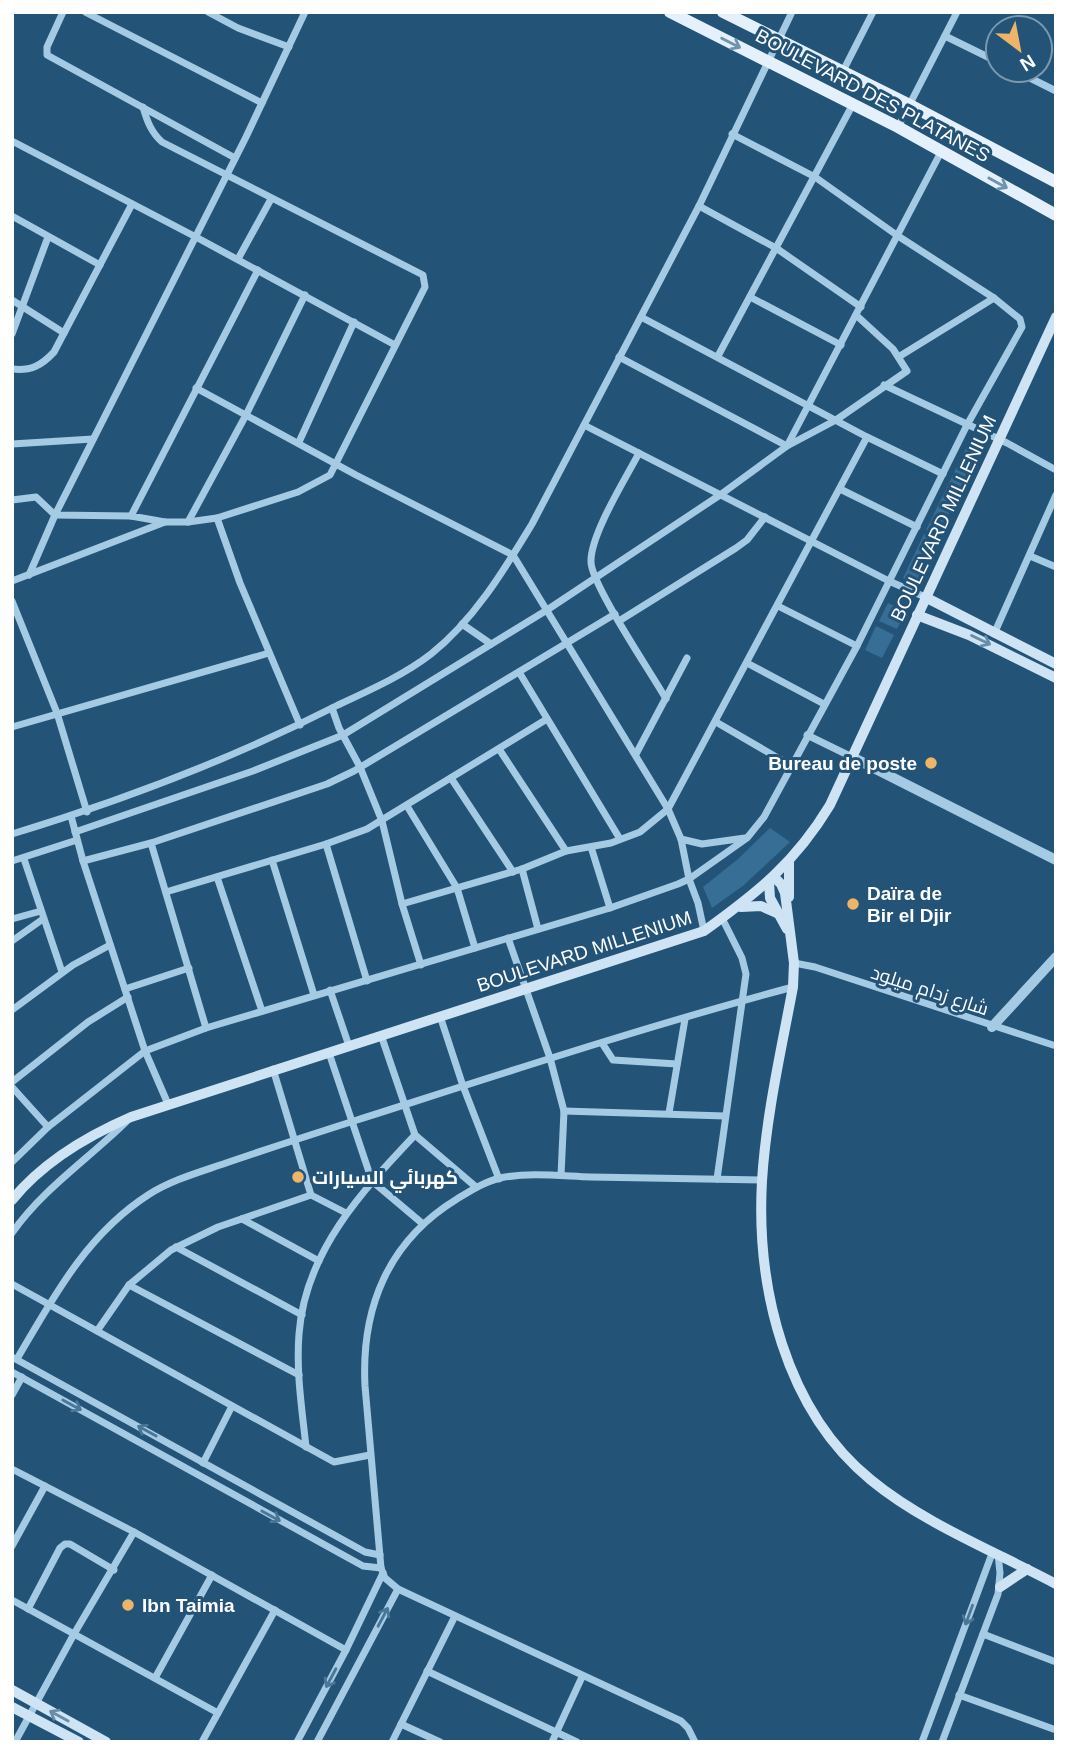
<svg xmlns="http://www.w3.org/2000/svg" width="1068" height="1754" viewBox="0 0 1068 1754" font-family="Arial,Cairo,sans-serif">
<style>
.green{fill:#376e96}
.lines{fill:none;stroke-linecap:round;stroke-linejoin:round}
.minor{stroke:#a5cae4;stroke-width:7}
.tertiary{stroke:#a5cae4;stroke-width:10}
.secondary{stroke:#cee3f4;stroke-width:10}
.primary{stroke:#e4f1fc;stroke-width:12}
.oneway{stroke:#7093ad}
.oneway2{stroke:#678daa}
.oneway3{stroke:#4a7798}
.poi-dot{fill:#eeb568;stroke:#235478;stroke-width:2.5}
.labels{text-anchor:middle;stroke-width:6;stroke-linejoin:round;paint-order:stroke}
.street-label{font-size:19px;fill:#fff;stroke:#235478}
.poi-label{font-size:19px;font-weight:bold;fill:#fff;stroke:#235478;text-anchor:start}
</style>
<rect width="100%" height="100%" fill="#235478"/>
<g class="green">
<path d="M 970,440 L 981,446 L 938,536 L 926,530 Z"/>
<path d="M 924,534 L 937,541 L 916,584 L 903,578 Z"/>
<path d="M 888,603 L 906,612 L 897,629 L 879,621 Z"/>
<path d="M 876,626 L 894,635 L 882,658 L 865,650 Z"/>
<path d="M 770,828 L 790,842 L 744,885 L 712,908 L 703,887 L 738,859 Z"/>
</g>
<g class="lines">
<g class="minor">
<path d="M 63,12 L 47,47 L 47,55 L 235,158"/>
<path d="M 85,12 L 262,103"/>
<path d="M 208,12 L 238,28 L 289,47"/>
<path d="M 945,36 L 998,62"/>
<path d="M 1014,70 L 1056,91"/>
<path d="M 843,71 L 873,12"/>
<path d="M 143,107 C 147,121 151,132 162,142 L 423,275 L 425,287 L 330,475 L 298,492 L 217,518 L 188,522"/>
<path d="M 898,127 L 957,12"/>
<path d="M 12,141 L 194,236 L 395,345"/>
<path d="M 699,206 L 776,248 L 861,307"/>
<path d="M 12,216 L 100,265"/>
<path d="M 238,259 L 271,199"/>
<path d="M 258,270 L 131,516 L 165,522 L 188,522 L 246,415 L 305,295"/>
<path d="M 750,297 L 841,345"/>
<path d="M 12,300 L 64,333"/>
<path d="M 641,317 L 867,437 L 943,474"/>
<path d="M 12,334 L 48,237"/>
<path d="M 718,356 L 853,104"/>
<path d="M 900,356 L 994,298"/>
<path d="M 619,357 L 787,446 L 836,420 L 907,371 L 893,349 L 856,315"/>
<path d="M 12,369 C 31,371 41,366 54,352 L 132,204"/>
<path d="M 884,385 L 1007,443 L 1056,470"/>
<path d="M 196,388 L 356,475 L 513,555 L 668,809 L 681,839 L 689,879 L 698,903 L 704,931"/>
<path d="M 584,425 L 889,581 L 925,597"/>
<path d="M 299,442 L 354,322"/>
<path d="M 12,444 L 93,439"/>
<path d="M 639,453 C 626,478 590,535 591,562 C 591,584 652,674 666,699"/>
<path d="M 840,489 L 917,527"/>
<path d="M 12,500 L 36,497 L 55,515 L 131,516"/>
<path d="M 217,518 L 240,583 L 300,725"/>
<path d="M 1030,556 L 1056,567"/>
<path d="M 29,575 L 55,515 L 246,137 L 305,12"/>
<path d="M 12,581 L 165,522"/>
<path d="M 12,601 L 57,713 L 87,812"/>
<path d="M 778,606 L 857,646"/>
<path d="M 619,621 L 736,548 L 747,540 L 765,517"/>
<path d="M 462,624 L 491,644"/>
<path d="M 994,634 L 1056,495"/>
<path d="M 747,663 L 824,704"/>
<path d="M 519,672 L 620,839"/>
<path d="M 332,708 L 339,728 L 360,767 L 382,821 L 402,904 L 421,965"/>
<path d="M 716,722 L 790,765"/>
<path d="M 12,727 L 269,653"/>
<path d="M 807,735 L 852,757"/>
<path d="M 499,749 L 566,851"/>
<path d="M 636,754 L 687,658"/>
<path d="M 451,778 L 513,872"/>
<path d="M 407,806 L 457,888 L 475,948"/>
<path d="M 71,816 L 83,861 L 145,1051 L 168,1104"/>
<path d="M 75,832 L 253,771 L 343,735 L 547,610 L 720,495 L 787,446 L 941,152"/>
<path d="M 12,834 C 124,800 234,758 338,705 C 370,690 404,675 431,654 C 474,620 504,570 532,524 L 699,206 L 792,12"/>
<path d="M 681,839 L 702,844 L 745,838"/>
<path d="M 151,843 L 206,1028"/>
<path d="M 326,844 L 367,981"/>
<path d="M 591,847 L 610,908"/>
<path d="M 24,859 L 62,972"/>
<path d="M 272,860 L 314,995"/>
<path d="M 12,861 L 77,840"/>
<path d="M 83,861 L 151,843 L 327,784 L 354,771 L 615,614"/>
<path d="M 522,869 L 538,929"/>
<path d="M 217,877 L 262,1011"/>
<path d="M 166,892 L 326,844 L 367,829 L 547,719"/>
<path d="M 402,904 L 522,869 L 566,851 L 611,843 L 640,832 L 668,809 L 867,437"/>
<path d="M 12,919 L 41,911"/>
<path d="M 508,938 L 550,1058 L 564,1111 L 561,1175"/>
<path d="M 12,941 L 43,919"/>
<path d="M 794,963 L 815,967 L 1056,1046"/>
<path d="M 125,989 L 189,968"/>
<path d="M 330,990 L 349,1046"/>
<path d="M 12,1010 L 73,965 L 110,945"/>
<path d="M 440,1016 L 463,1086 L 499,1179"/>
<path d="M 381,1035 L 415,1135 L 476,1187"/>
<path d="M 602,1043 L 613,1060 L 677,1064"/>
<path d="M 329,1053 L 372,1181 L 423,1224"/>
<path d="M 12,1082 L 88,1022 L 128,997"/>
<path d="M 12,1087 L 48,1127"/>
<path d="M 564,1111 L 725,1116"/>
<path d="M 669,1113 L 685,1019"/>
<path d="M 12,1162 L 48,1127 L 145,1051 L 206,1028 L 610,908 L 678,884 L 689,879 L 747,838 L 764,817 L 857,646 L 967,425 L 1022,327 L 1020,319 L 994,298 L 898,236 L 815,177 L 732,134"/>
<path d="M 717,1179 L 746,974 L 742,958 L 722,918"/>
<path d="M 311,1195 L 346,1213"/>
<path d="M 242,1219 L 319,1261"/>
<path d="M 12,1233 C 43,1189 87,1160 126,1122"/>
<path d="M 176,1247 L 302,1315"/>
<path d="M 12,1284 L 334,1462 L 370,1455"/>
<path d="M 129,1285 L 299,1375"/>
<path d="M 97,1331 L 129,1285 L 171,1250 L 218,1227 L 311,1195 L 273,1069"/>
<path d="M 12,1357 L 365,1552 L 380,1555"/>
<path d="M 17,1359 C 53,1298 86,1235 148,1195 C 171,1180 200,1172 226,1163 C 270,1148 313,1134 357,1120 C 501,1074 647,1026 793,987"/>
<path d="M 12,1372 L 363,1566 L 381,1568"/>
<path d="M 12,1395 L 22,1377"/>
<path d="M 306,1447 C 302,1409 296,1372 299,1334 C 305,1252 362,1191 415,1135"/>
<path d="M 203,1463 L 232,1406"/>
<path d="M 12,1469 L 134,1532 L 346,1650"/>
<path d="M 12,1546 L 45,1486"/>
<path d="M 12,1600 L 218,1713"/>
<path d="M 28,1609 L 60,1548 L 65,1544 L 70,1544 L 114,1570"/>
<path d="M 983,1634 L 1056,1662"/>
<path d="M 427,1671 L 577,1742"/>
<path d="M 155,1678 L 212,1575"/>
<path d="M 959,1695 L 1056,1730"/>
<path d="M 401,1724 L 440,1742"/>
<path d="M 15,1742 L 74,1634 L 134,1532"/>
<path d="M 202,1742 L 275,1610"/>
<path d="M 297,1742 L 346,1650 L 383,1573"/>
<path d="M 317,1742 L 398,1589"/>
<path d="M 392,1742 L 455,1616"/>
<path d="M 552,1742 L 582,1677"/>
<path d="M 695,1742 L 688,1728 L 681,1721 L 398,1589 L 385,1578 L 381,1568 L 365,1386 C 361,1308 388,1241 457,1199 C 470,1191 484,1182 500,1178 C 529,1172 561,1176 591,1177 C 648,1178 705,1179 762,1180"/>
<path d="M 922,1742 L 993,1551"/>
<path d="M 942,1742 L 998,1594 L 1000,1573 L 998,1554"/>
</g>
<g class="tertiary">
<path d="M 852,757 L 1056,860"/>
<path d="M 992,1027 L 1056,957"/>
</g>
<g class="secondary">
<path d="M 925,597 L 1056,664"/>
<path d="M 917,615 L 969,635 L 1056,678"/>
<path d="M 789,863 L 789,897"/>
<path d="M 774,877 L 781,884 L 785,893 L 794,963 L 793,987 C 781,1051 766,1116 762,1181 C 756,1287 785,1410 871,1480 C 923,1523 996,1552 1056,1584"/>
<path d="M 769,882 L 770,898 L 787,929"/>
<path d="M 741,907 L 761,906 L 779,914"/>
<path d="M 12,1200 C 43,1162 87,1136 131,1117 L 704,931 C 758,892 795,863 830,805 L 1056,317"/>
<path d="M 1000,1587 L 1027,1569"/>
<path d="M 12,1690 L 106,1742"/>
<path d="M 12,1707 L 79,1742"/>
</g>
<g class="primary">
<path d="M 670,12 L 898,127 L 1056,215"/>
<path d="M 723,12 L 908,104 L 1056,182"/>
</g>
</g>
<defs><path id="oneway-shaft" d="M-6 0H5M1.5-3L5.5 0L1.5 3" fill="none" stroke-width="1.6" stroke-linecap="round" stroke-linejoin="round" transform="scale(1.75)"/></defs>
<g class="oneway">
<use href="#oneway-shaft" transform="translate(731 43) rotate(27)"/>
<use href="#oneway-shaft" transform="translate(998 183) rotate(29)"/>
</g>
<g class="oneway2">
<use href="#oneway-shaft" transform="translate(981 640) rotate(26)"/>
<use href="#oneway-shaft" transform="translate(59 1716) rotate(-151)"/>
</g>
<g class="oneway3">
<use href="#oneway-shaft" transform="translate(72 1405) rotate(29)"/>
<use href="#oneway-shaft" transform="translate(147 1431) rotate(-151)"/>
<use href="#oneway-shaft" transform="translate(271 1516) rotate(29)"/>
<use href="#oneway-shaft" transform="translate(969 1615) rotate(110)"/>
<use href="#oneway-shaft" transform="translate(383 1617) rotate(-62)"/>
<use href="#oneway-shaft" transform="translate(331 1678) rotate(118)"/>
</g>
<g class="poi-dot">
<circle cx="931" cy="763" r="7"/>
<circle cx="853" cy="904" r="7"/>
<circle cx="298" cy="1177" r="7"/>
<circle cx="128" cy="1605" r="7"/>
</g>
<g class="labels">
<g class="street-label">
<text transform="translate(873 95) rotate(28)" y="7">BOULEVARD DES PLATANES</text>
<text transform="translate(943 518) rotate(-65)" y="7">BOULEVARD MILLENIUM</text>
<text transform="translate(584 951) rotate(-18)" y="7">BOULEVARD MILLENIUM</text>
<text transform="translate(930 990) rotate(18)" y="7">شارع زدام ميلود</text>
</g>
<g class="poi-label">
<text x="917" y="770" text-anchor="end">Bureau de poste</text>
<text x="867" y="900">Daïra de<tspan x="867" dy="22">Bir el Djir</tspan></text>
<text x="312" y="1184">كهربائي السيارات</text>
<text x="142" y="1612">Ibn Taimia</text>
</g>
</g>
<rect width="1068" height="1754" fill="none" stroke="#ffffff" stroke-width="28"/>
<g transform="translate(1019 49) rotate(148)"><circle r="33" fill="#235478" stroke="#7b98ae" stroke-width="2"/>
<path d="M0-5L12 26L0 18L-12 26Z" fill="#eeb568"/>
<text y="-10" font-size="19" font-weight="bold" text-anchor="middle" fill="#ffffff">N</text>
</g>
</svg>
